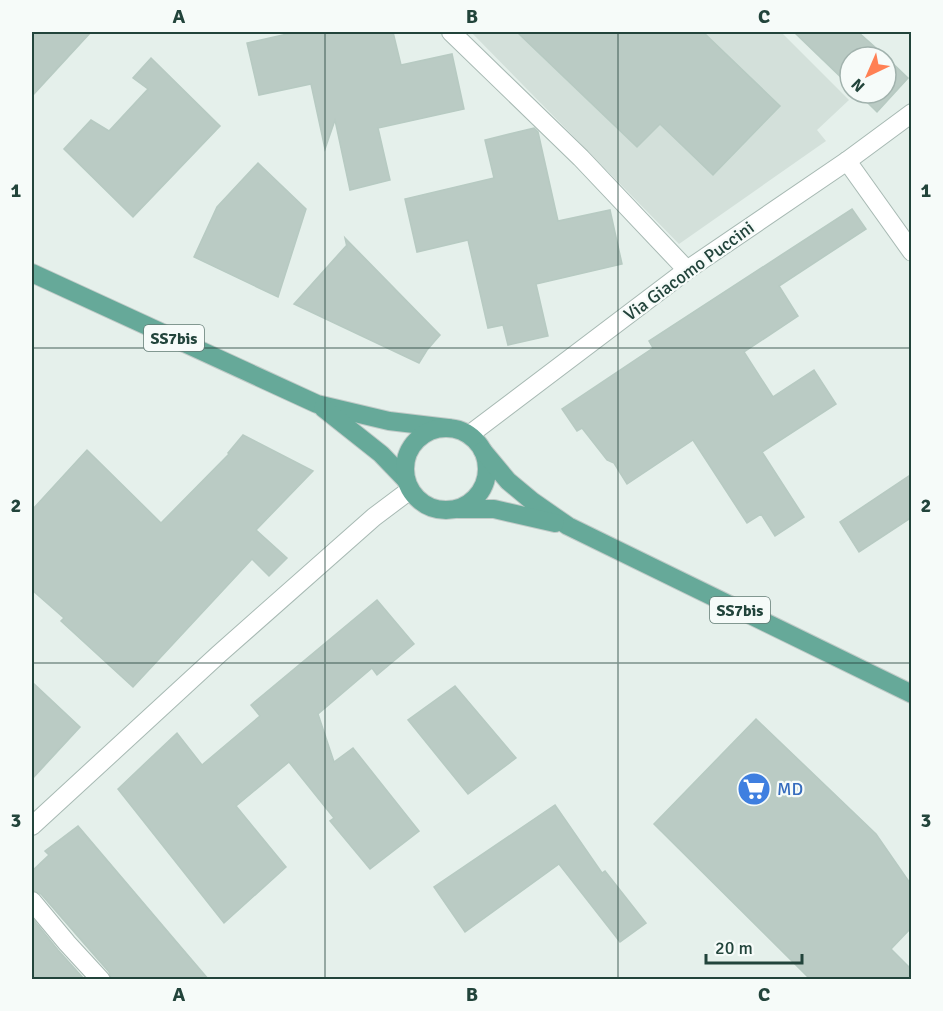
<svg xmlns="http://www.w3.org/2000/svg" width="943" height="1011" viewBox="0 0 943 1011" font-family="Signika,sans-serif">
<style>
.built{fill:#d3e0da}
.building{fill:#bacbc4;stroke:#b7cac2;stroke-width:1.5}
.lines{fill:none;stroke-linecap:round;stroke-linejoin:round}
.street-casing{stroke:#a7b9b3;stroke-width:20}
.primary-casing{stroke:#c1cbc8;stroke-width:20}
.street{stroke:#fff;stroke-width:18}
.primary{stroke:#66a999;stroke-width:18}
.grid{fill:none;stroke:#22443b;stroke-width:1.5;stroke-opacity:0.55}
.labels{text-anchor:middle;stroke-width:4.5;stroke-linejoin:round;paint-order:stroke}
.shield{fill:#f6fbf9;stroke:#627b74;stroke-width:1.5}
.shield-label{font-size:16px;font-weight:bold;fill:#22443b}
.street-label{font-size:18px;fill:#22443b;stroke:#f6fbf9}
.shop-label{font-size:18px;fill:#366cbe;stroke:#f6fbf9;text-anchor:start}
.neatline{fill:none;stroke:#22443b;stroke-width:2}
.grid-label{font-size:20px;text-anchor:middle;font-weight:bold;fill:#22443b}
</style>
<rect width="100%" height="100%" fill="#e5f0eb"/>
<path class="built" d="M 471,32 L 781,32 L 849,100 L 817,130 L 826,141 L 679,244 Z"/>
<g class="building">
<path d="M 32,32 L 91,32 L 32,96 Z"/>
<path d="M 296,32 L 393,32 L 401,65 L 452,54 L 464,109 L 378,128 L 390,180 L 350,190 L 335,120 L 325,149 L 311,84 L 259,95 L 247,43 Z"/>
<path d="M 517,32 L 703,32 L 780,106 L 713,175 L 660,124 L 637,147 Z"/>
<path d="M 794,32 L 858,32 L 886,57 L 850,57 L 850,86 Z"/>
<path d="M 886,57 L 908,78 L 877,112 L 858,93 L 886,93 Z"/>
<path d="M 151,58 L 220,126 L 133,217 L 64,149 L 91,120 L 109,131 L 148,89 L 133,78 Z"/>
<path d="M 534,128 L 538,132 L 558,221 L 610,210 L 622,264 L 536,284 L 548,336 L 508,345 L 503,325 L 488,328 L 468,240 L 417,252 L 405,199 L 494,178 L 485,140 Z"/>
<path d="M 258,163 L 306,209 L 278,297 L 194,257 L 217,207 Z"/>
<path d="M 852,209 L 866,229 L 779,286 L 798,316 L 744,352 L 773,397 L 814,370 L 836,404 L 762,452 L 804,517 L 775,536 L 761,514 L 747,523 L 693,440 L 627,484 L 614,463 L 607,460 L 582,428 L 577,431 L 562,409 L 653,348 L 649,341 Z"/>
<path d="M 345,238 L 440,335 L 427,350 L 419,363 L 294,304 L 346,246 L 347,247 Z"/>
<path d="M 243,435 L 313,471 L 256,530 L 287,558 L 269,576 L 252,559 L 133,687 L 61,621 L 64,618 L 32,590 L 32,510 L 87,450 L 161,523 L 229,454 L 228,453 Z"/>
<path d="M 912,474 L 912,517 L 859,552 L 840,522 Z"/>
<path d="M 377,600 L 414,644 L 377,675 L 372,668 L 318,714 L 334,762 L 353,748 L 419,831 L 370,869 L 330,821 L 334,818 L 289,762 L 236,806 L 286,867 L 224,923 L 118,789 L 177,733 L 202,765 L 260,716 L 251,705 Z"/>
<path d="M 32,682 L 80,727 L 32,779 Z"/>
<path d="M 455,686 L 516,758 L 468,794 L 408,720 Z"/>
<path d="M 756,719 L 876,834 L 912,886 L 912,927 L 891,949 L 912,970 L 912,980 L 811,980 L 654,824 Z"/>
<path d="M 555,805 L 602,873 L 605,871 L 646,923 L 620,942 L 559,864 L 465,932 L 434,887 Z"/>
<path d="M 78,826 L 180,946 L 209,980 L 112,980 L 109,972 L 41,894 L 32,890 L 32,871 L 49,855 L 45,851 Z"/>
<path d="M 32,918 L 58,950 L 85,980 L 32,980 Z"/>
</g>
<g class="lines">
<defs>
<g id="street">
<path d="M 451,32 L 581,158 L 687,270"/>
<path d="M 847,161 L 912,252"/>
<path d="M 469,435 L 687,270 L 847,161 L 912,113"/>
<path d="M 32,826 L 219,654 L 374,517 L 410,490"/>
<path d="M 32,901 L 67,943 L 101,980"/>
</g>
<g id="primary">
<path d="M 32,273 L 317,404 L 389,421 L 448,428"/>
<path d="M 323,408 L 381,454 L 406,480"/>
<circle cx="446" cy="469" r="41"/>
<path d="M 483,451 L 508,481 L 532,501 L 568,526 L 912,694"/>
<path d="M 458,509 L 494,509 L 555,523"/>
</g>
</defs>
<use href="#street" class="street-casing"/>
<use href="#primary" class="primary-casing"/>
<use href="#street" class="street"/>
<use href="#primary" class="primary"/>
</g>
<path class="grid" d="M 325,32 L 325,980M 618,32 L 618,980M 32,348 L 912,348M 32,663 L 912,663"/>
<defs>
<symbol id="supermarket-disc" viewBox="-11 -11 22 22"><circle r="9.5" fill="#3f7fe0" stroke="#f6fbf9"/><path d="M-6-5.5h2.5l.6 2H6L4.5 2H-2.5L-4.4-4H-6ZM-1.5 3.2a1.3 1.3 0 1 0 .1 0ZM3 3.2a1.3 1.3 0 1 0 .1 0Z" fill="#fff"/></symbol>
</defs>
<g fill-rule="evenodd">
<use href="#supermarket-disc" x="735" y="770" width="38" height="38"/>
</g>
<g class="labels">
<g class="shield">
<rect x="144" y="325" width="60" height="26" rx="4.5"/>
<rect x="710" y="597" width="60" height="26" rx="4.5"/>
</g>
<g class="shield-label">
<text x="174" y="344">SS7bis</text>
<text x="740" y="616">SS7bis</text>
</g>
<g class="street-label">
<text transform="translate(689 271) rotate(-36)" y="6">Via Giacomo Puccini</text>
</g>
<g class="shop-label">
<text x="777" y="795">MD</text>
</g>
</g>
<rect width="943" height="1011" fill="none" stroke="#f6fbf9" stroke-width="66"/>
<g transform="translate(868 75) rotate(224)"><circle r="28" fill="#f6fbf9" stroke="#a1b2ad" stroke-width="1.5"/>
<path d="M0-4.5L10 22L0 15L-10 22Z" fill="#ff8054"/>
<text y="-9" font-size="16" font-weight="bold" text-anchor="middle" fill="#22443b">N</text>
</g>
<path d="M706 954v9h96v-9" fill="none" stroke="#22443b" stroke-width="3"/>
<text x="715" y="954" font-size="18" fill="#22443b" stroke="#f6fbf9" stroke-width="4.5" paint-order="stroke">20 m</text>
<rect x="33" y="33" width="877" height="945" class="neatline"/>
<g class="grid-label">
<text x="179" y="23">A</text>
<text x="472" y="23">B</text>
<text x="764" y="23">C</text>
<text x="16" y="197">1</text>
<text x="926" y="197">1</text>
<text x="16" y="512">2</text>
<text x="926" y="512">2</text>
<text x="16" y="827">3</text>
<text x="926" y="827">3</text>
<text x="179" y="1001">A</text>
<text x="472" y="1001">B</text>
<text x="764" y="1001">C</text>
</g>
</svg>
